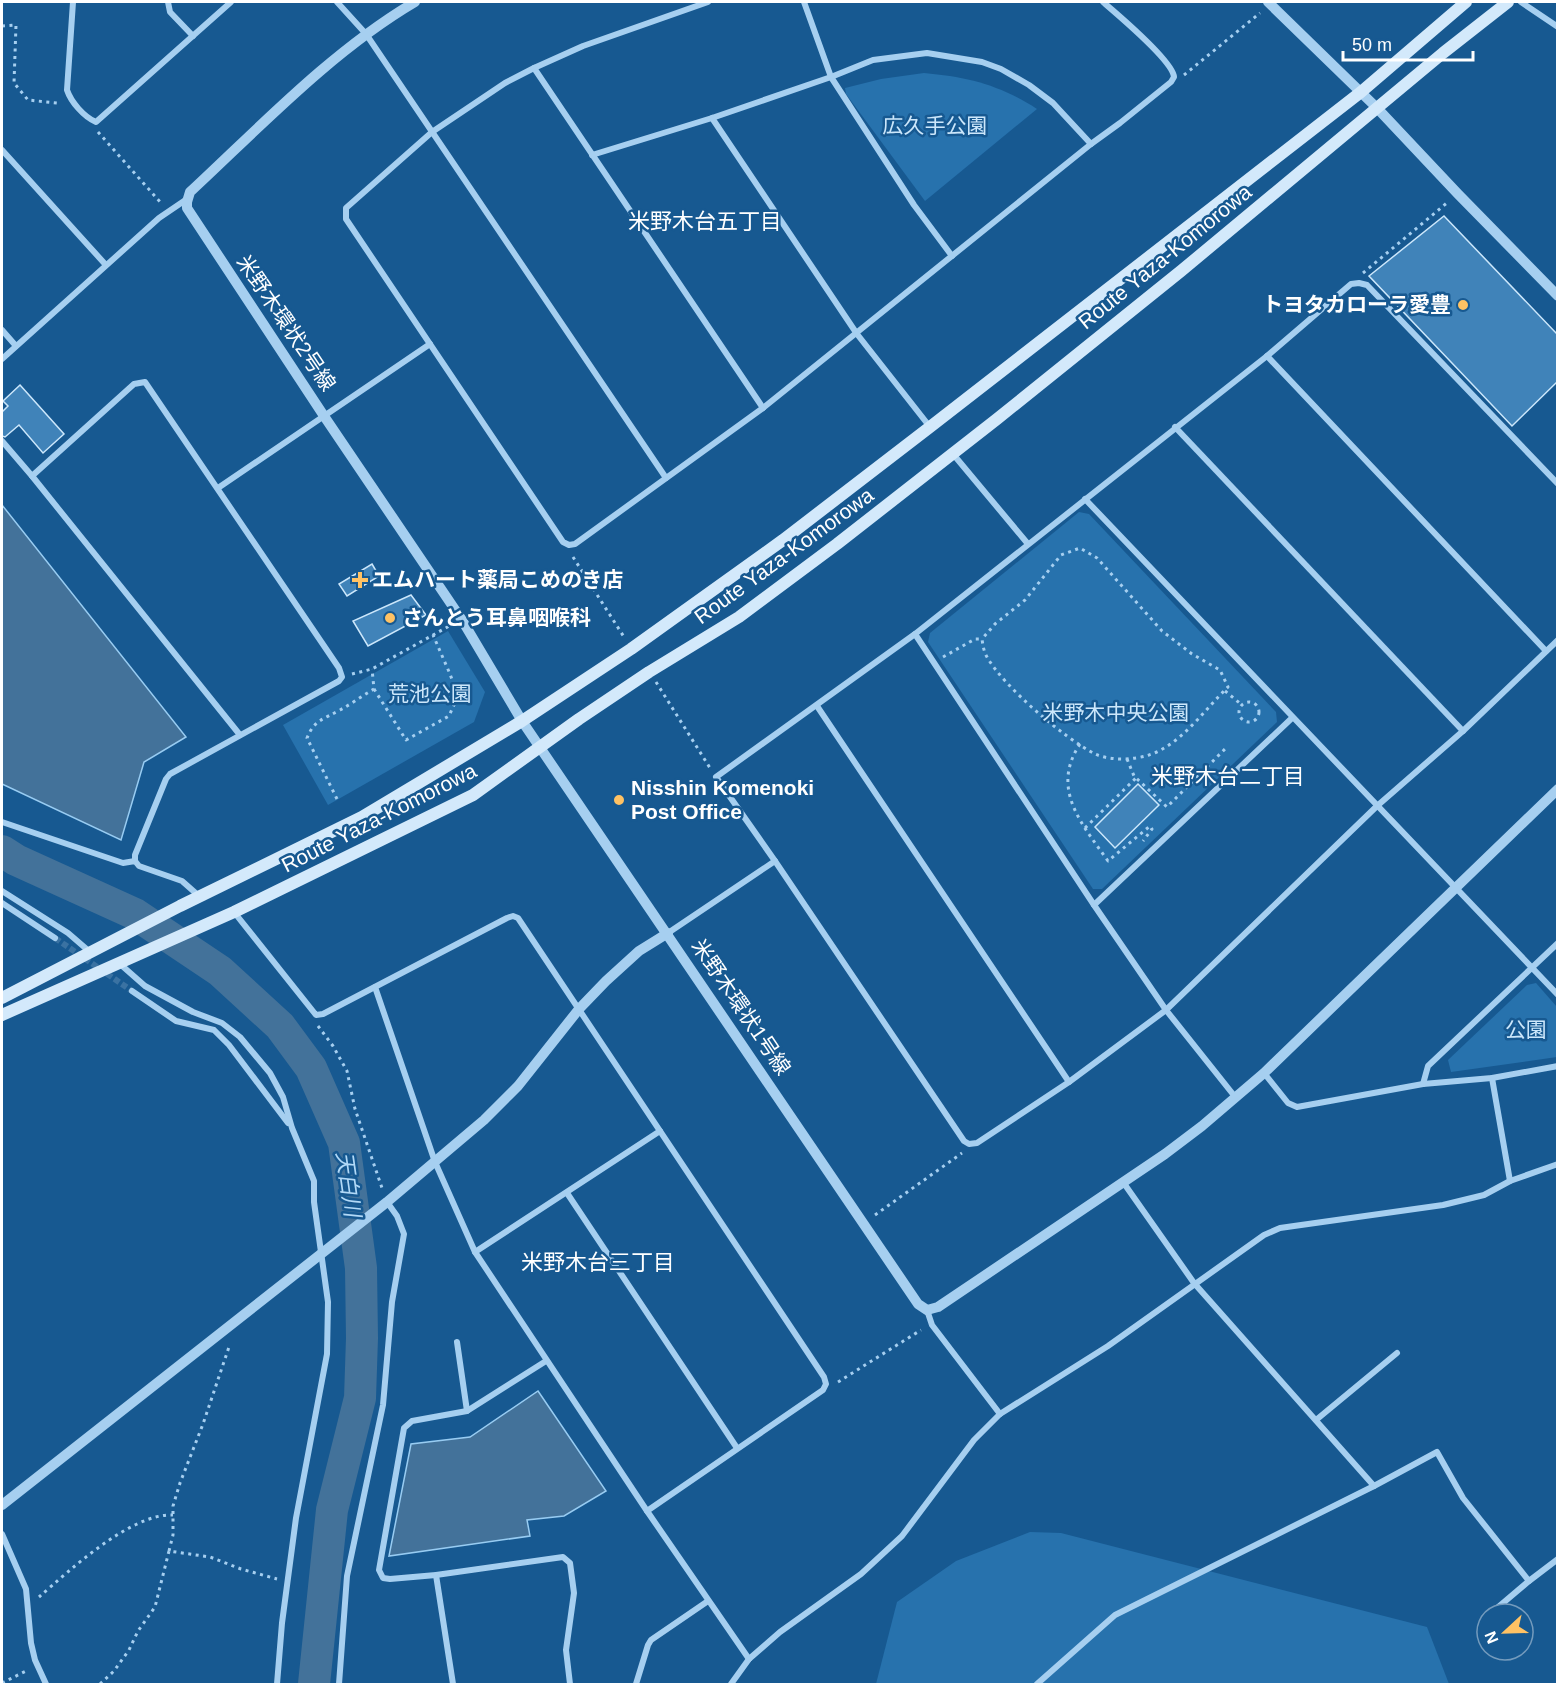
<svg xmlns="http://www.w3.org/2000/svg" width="1559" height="1686" viewBox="0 0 1559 1686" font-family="Helvetica,'Noto Sans JP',sans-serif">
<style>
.green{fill:#2772ad}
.water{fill:#43729a;stroke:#98ccf2;stroke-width:1.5}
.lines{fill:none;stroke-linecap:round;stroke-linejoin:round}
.river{stroke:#43729a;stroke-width:32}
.building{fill:#4083b9;stroke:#cce7fb;stroke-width:1.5}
.minor-tunnel{stroke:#3a72a2;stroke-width:6;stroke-dasharray:6 3;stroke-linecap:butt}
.path{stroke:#a6cff0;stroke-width:3;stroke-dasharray:3 4.5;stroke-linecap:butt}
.minor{stroke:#a6cff0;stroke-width:6}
.tertiary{stroke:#a6cff0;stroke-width:10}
.secondary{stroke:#d3e9fb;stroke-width:12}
.poi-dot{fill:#ffc264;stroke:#175991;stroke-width:2}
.labels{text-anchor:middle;stroke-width:5;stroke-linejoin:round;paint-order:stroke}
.park-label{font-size:21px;fill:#cce7fb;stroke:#175991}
.street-label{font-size:21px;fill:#fff;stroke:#175991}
.poi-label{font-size:21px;font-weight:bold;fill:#fff;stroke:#175991;text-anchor:start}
.neighbourhood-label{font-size:22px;fill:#fff;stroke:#175991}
.water-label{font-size:22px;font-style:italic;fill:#b2d9f7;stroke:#175991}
</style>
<rect width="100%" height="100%" fill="#175991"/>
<g class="green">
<path d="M 924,73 C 968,77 1000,85 1037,109 L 925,201 L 846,94 L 845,88 L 881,79 Z"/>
<path d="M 1079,512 L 1089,514 L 1276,712 L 1277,722 L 1102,889 L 1093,889 L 928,642 L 930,633 Z"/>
<path d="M 448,631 L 485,692 L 474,722 L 328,805 L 283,725 Z"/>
<path d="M 1536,983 L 1557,1007 L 1557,1057 L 1451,1072 L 1448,1060 L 1527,985 Z"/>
<path d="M 1030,1532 L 1061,1533 L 1427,1627 L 1449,1684 L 876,1684 L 897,1602 L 956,1561 Z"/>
</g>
<g class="water">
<path d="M 2,505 L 186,737 L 144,762 L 121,840 L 2,784 Z"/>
<path d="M 538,1391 L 606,1491 L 564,1516 L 527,1520 L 530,1536 L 389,1556 L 411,1444 L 470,1437 Z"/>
</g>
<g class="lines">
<path class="river" d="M 2,851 L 16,860 L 135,914 L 220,971 L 280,1026 L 311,1068 L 344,1143 L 361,1268 L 362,1338 L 360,1398 L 332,1510 L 314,1684"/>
</g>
<g class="building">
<path d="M 1444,216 L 1557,334 L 1557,382 L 1512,426 L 1369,276 Z"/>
<path d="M 20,385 L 64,434 L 43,453 L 19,425 L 5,437 L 2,436 L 2,412 L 8,406 L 3,401 Z"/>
<path d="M 372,564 L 379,576 L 347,596 L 339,584 Z"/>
<path d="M 411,595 L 426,615 L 368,646 L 353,621 Z"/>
<path d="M 1138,784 L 1159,805 L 1115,848 L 1095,827 Z"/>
</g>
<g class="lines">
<path class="minor-tunnel" d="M 55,938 L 132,991"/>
<g class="path">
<path d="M 2,26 L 16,25 L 14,83 L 28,100 L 57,103 L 60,101"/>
<path d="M 1184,75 L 1260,13"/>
<path d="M 98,132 L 161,203"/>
<path d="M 1363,273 L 1448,202"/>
<path d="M 573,557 L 624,637"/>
<path d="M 943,657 L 975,639 L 982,639 C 983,646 984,652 987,657 C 1004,687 1064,738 1095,754 C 1111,761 1133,760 1149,755 C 1182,744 1204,710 1228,687 L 1220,670 L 1192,654 L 1162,631 L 1097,558 L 1080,548 L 1061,555 L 1025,600 L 995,624 L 982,639"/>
<path d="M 352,674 L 372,669 L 451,625"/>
<path d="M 656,682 L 710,768"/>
<path d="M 374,689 L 406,740 L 449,716 L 458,696 L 450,674 L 433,635"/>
<path d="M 1225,691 L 1242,705"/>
<circle cx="1249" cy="712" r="10"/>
<path d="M 1080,744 C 1050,789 1082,824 1108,861 L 1150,826 L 1152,829 L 1143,841"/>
<path d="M 1127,759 L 1134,776 L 1167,807 L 1227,747"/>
<path d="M 337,799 L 307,738 C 314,720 324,719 340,710 C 351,704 362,696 374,689 L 372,669"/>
<path d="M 1085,828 L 1136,778"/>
<path d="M 318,1026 L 333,1046 L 347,1071 L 355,1109 L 382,1188"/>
<path d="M 875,1215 L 962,1153"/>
<path d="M 838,1382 L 921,1330"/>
<path d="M 169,1551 L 173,1535 L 173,1506 L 180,1483 L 203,1424 L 230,1344"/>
<path d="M 39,1597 C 70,1570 131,1513 173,1515"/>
<path d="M 2,1683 L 26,1671"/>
<path d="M 100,1684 L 114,1671 L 129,1650 L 138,1631 L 155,1607 L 169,1551 L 210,1557 L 241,1569 L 277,1579"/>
</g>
<g class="minor">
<path d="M 73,2 L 67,90 C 71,102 84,117 96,122 L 231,2"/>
<path d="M 168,2 L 170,12 L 193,36"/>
<path d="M 337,2 L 366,34 L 666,478"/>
<path d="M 708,2 L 583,46 L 534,68 L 505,83 L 432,132 L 346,208 L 346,219 L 563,542 L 569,545 L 575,544 L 763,408 L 1091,144 L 1120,123 L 1171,82 L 1174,77 C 1173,61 1117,14 1103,2"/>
<path d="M 804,2 L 831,77 L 914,205 L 952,256"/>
<path d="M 1521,2 L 1558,27"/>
<path d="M 534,68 L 763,408"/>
<path d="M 712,118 L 857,334 L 930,427"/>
<path d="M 2,150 L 105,264"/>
<path d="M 592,155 L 712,118 L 831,77 L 873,60 L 927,53 L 982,62 L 1001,69 L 1029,85 L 1053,103 L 1091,144"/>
<path d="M 2,330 L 16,346"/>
<path d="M 1267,356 L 1546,651"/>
<path d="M 2,359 L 159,218 L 187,199"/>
<path d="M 1175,427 L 1463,731"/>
<path d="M 2,441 L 32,476 L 240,735"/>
<path d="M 953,454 L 1028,544"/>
<path d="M 32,476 L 134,384 L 145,382 L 339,668 L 342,677 L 339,681 L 170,774 L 166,779 L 135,855 L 135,861"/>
<path d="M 1558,484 L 1367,285 L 1359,283 L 1351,284 L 1267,356 L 915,634 L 716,777 L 775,861 L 964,1141 L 969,1144 L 977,1143 L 1069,1082 L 1166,1010 L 1377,806 L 1463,731 L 1558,640"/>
<path d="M 218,488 L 430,344"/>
<path d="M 1085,499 L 1558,995"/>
<path d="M 915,634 L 1094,905 L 1166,1010 L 1236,1098"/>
<path d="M 817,706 L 1069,1082"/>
<path d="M 2,822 L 123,863 L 135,861 L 139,866 L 182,881 L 199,896"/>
<path d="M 2,891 L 68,933 L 90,952"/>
<path d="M 2,903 L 55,938"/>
<path d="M 1094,905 L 1292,718"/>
<path d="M 234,912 L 316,1015 L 323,1014 L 507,918 L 513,916 L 518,918 L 824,1377 L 826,1384 L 823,1390 L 647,1511"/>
<path d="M 668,933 L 775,861"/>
<path d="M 120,964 L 145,986 L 193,1012 L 222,1023 L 240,1037 L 270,1073 L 283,1097 L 292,1128 L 314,1181 L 314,1202 L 328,1302 L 327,1354 L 296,1518 L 282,1623 L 277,1684"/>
<path d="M 375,987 L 435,1162 L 475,1252 L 647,1511 L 749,1659"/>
<path d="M 132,991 L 176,1021 L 214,1030 L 229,1045 L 288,1123"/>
<path d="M 1264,1073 L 1288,1103 L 1297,1107 L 1423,1084 L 1492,1078 L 1558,1066"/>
<path d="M 1492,1078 L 1510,1181"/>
<path d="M 1423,1084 L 1428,1066 L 1558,943"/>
<path d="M 1123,1182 L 1194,1283 L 1374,1486"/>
<path d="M 567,1193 L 737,1448"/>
<path d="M 475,1252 L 660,1131"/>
<path d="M 927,1310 L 932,1325 L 1000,1414"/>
<path d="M 457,1342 L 467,1411"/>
<path d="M 546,1361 L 467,1411 L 412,1421 L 404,1428 L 379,1570 L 383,1578 L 390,1579 L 436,1575 L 563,1557 L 570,1563 L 574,1593 L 566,1650 L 570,1684"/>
<path d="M 1316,1420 L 1397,1353"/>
<path d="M 2,1534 L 26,1589 L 31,1643 L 35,1660 L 46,1684"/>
<path d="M 436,1575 L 453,1684"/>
<path d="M 1490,1614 L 1529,1581"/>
<path d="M 339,1684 L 347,1576 L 383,1405 L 392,1302 L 404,1234 L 397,1216 L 387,1202"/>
<path d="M 636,1684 L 648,1645 L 651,1640 L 708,1601"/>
<path d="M 731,1684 L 749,1659 L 780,1632 L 861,1574 L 902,1536 L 974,1440 L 1000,1414 L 1108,1346 L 1264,1235 L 1280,1228 L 1294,1226 L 1443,1205 L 1484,1195 L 1510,1181 L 1558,1164"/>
<path d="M 1037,1684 L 1115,1615 L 1374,1486 L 1437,1452 L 1463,1498 L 1529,1581 L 1558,1559"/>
</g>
<g class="tertiary">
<path d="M 415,2 C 332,51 261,126 190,192 L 187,202 L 187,208 L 324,416 L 462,620 L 522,721 L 918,1304 L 927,1310 L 938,1307 L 1165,1154 L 1202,1126 L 1264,1073 L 1558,789"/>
<path d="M 1268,2 L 1377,108 L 1458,194 L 1558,296"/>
<path d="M 2,1505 L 387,1202 L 484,1120 L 518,1086 L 579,1009 L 606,981 L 639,951 L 668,933"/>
</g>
<g class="secondary">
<path d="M 2,998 L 180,906 L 362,817 L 522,721 L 631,649 L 783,540 L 930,427 L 1361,92 L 1466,2"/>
<path d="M 2,1015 L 234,912 L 473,795 L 579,719 L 649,672 L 739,617 L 837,544 L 997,419 L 1181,271 L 1443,53 L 1508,2"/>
</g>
</g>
<g class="poi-dot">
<circle cx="1463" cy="305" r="6"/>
<path d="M357 571h6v6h6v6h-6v6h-6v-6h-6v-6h6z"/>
<circle cx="390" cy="618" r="6"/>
<circle cx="619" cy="800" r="6"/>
</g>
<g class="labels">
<g class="park-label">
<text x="935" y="133">広久手公園</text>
<text x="430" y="701">荒池公園</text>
<text x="1116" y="720">米野木中央公園</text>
<text x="1526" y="1037">公園</text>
</g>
<g class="street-label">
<text transform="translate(1165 257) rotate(-39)" y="7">Route Yaza-Komorowa</text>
<text transform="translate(286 323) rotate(56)" y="7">米野木環状2号線</text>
<text transform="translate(784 556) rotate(-36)" y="7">Route Yaza-Komorowa</text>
<text transform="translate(379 818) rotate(-27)" y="7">Route Yaza-Komorowa</text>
<text transform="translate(741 1007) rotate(56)" y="7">米野木環状1号線</text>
</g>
<g class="poi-label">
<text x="1451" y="312" text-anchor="end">トヨタカローラ愛豊</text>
<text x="372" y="587">エムハート薬局こめのき店</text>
<text x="402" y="625">さんとう耳鼻咽喉科</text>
<text x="631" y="795">Nisshin Komenoki<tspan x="631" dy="24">Post Office</tspan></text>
</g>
<g class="neighbourhood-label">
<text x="705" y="229">米野木台五丁目</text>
<text x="1228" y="784">米野木台二丁目</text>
<text x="598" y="1270">米野木台三丁目</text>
</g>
<g class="water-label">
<text transform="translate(349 1184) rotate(82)" y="8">天白川</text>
</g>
</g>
<rect width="1559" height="1686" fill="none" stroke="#ffffff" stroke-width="6"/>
<g transform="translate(1505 1632) rotate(248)"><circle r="28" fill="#175991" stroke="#749bbd" stroke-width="1.5"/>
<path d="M0-4.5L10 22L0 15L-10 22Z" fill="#ffc264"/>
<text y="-9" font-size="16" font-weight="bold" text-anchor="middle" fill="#ffffff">N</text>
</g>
<path d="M1343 51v9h130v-9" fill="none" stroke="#ffffff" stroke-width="3"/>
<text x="1352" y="51" font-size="18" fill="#ffffff" stroke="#175991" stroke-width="4.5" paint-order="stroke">50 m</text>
</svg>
